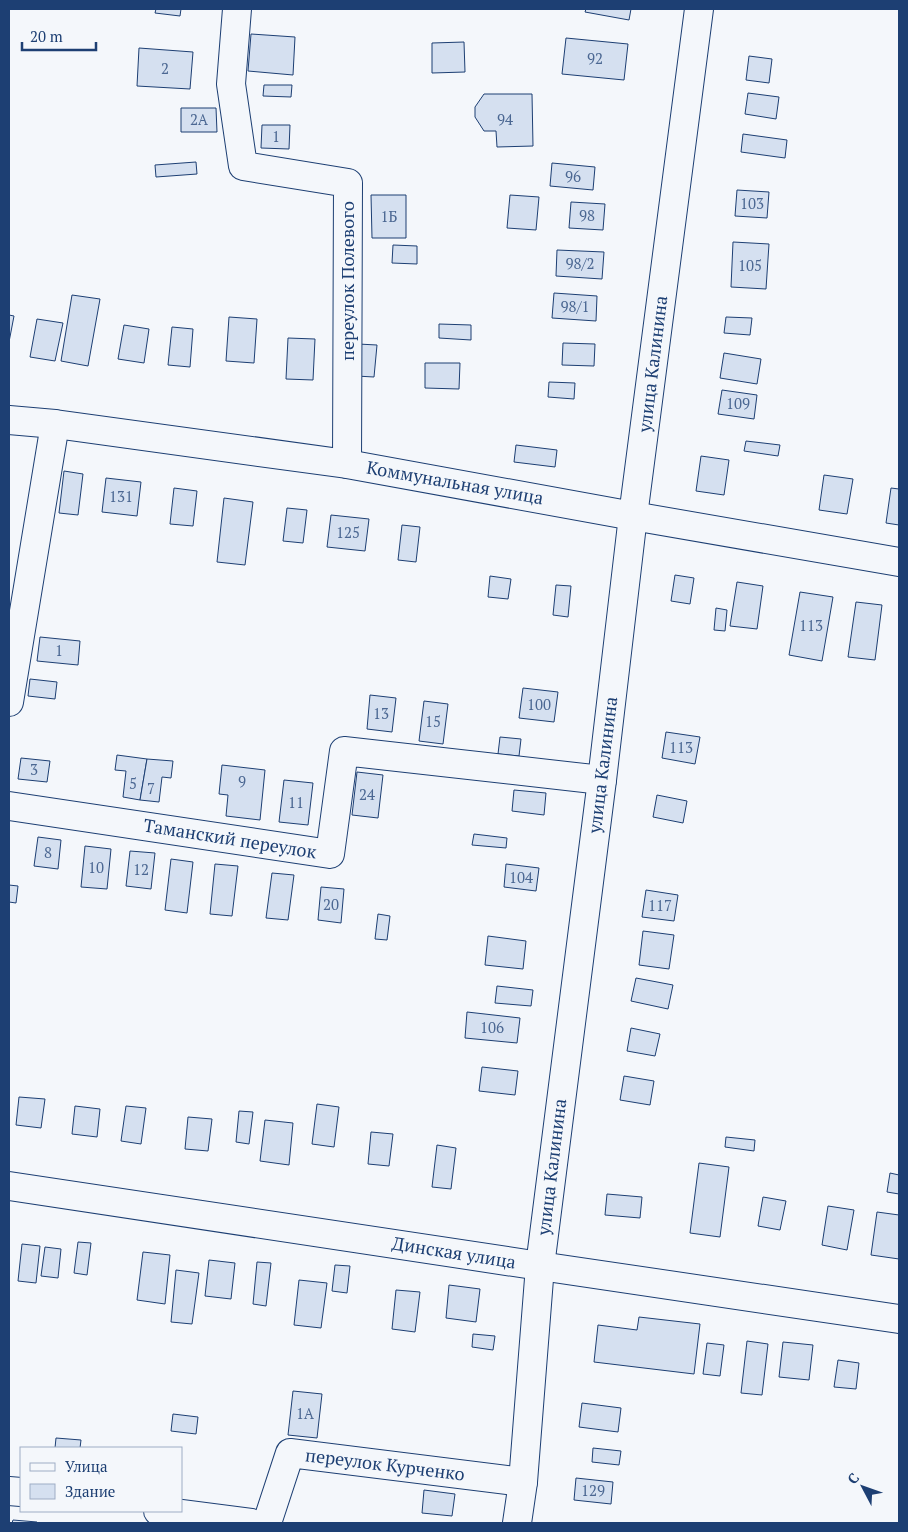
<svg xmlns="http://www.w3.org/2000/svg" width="908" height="1532" viewBox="0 0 908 1532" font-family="'PT Serif',serif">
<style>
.building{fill:#d5e0f0;stroke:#1d3f73}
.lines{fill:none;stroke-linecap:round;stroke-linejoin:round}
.minor-casing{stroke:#1d3f73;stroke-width:30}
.minor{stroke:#f4f7fb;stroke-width:28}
.labels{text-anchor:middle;stroke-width:4;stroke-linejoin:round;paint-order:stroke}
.number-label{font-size:15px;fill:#4b6792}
.street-label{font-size:18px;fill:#1d3f73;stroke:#f4f7fb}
</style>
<rect width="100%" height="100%" fill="#f4f7fb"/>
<g class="building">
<path d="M 156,9 L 181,9 L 180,16 L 155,13 Z"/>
<path d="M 586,9 L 631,9 L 629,20 L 585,12 Z"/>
<path d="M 251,34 L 295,37 L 293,75 L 248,71 Z"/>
<path d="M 566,38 L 628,44 L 624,80 L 562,74 Z"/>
<path d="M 464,42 L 465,72 L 432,73 L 432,43 Z"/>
<path d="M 139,48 L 193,52 L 190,89 L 137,86 Z"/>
<path d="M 749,56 L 772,59 L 769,83 L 746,80 Z"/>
<path d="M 264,85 L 292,85 L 291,97 L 263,96 Z"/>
<path d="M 748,93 L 779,97 L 776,119 L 745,114 Z"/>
<path d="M 484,94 L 532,94 L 533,146 L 497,147 L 496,131 L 484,131 L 475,117 L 475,107 Z"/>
<path d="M 181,108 L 216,108 L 217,132 L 181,132 Z"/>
<path d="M 262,125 L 290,125 L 289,149 L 261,148 Z"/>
<path d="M 743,134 L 787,140 L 785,158 L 741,152 Z"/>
<path d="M 196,162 L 197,174 L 156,177 L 155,165 Z"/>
<path d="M 552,163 L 595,167 L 593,190 L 550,186 Z"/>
<path d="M 737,190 L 769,192 L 767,218 L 735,216 Z"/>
<path d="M 371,195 L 406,195 L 406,238 L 372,238 Z"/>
<path d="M 510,195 L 539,197 L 536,230 L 507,228 Z"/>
<path d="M 571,202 L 605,204 L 603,230 L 569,228 Z"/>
<path d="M 733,242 L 769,244 L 766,289 L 731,287 Z"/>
<path d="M 393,245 L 417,246 L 417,264 L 392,263 Z"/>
<path d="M 557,250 L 604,252 L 602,279 L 556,276 Z"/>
<path d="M 554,293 L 597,296 L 596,321 L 552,318 Z"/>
<path d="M 72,295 L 100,299 L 88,366 L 61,361 Z"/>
<path d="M 9,315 L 14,316 L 9,342 Z"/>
<path d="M 229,317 L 257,319 L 254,363 L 226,361 Z"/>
<path d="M 726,317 L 752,318 L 750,335 L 724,333 Z"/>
<path d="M 37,319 L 63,323 L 55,361 L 30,357 Z"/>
<path d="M 439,324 L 471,325 L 471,340 L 439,338 Z"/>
<path d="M 124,325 L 149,329 L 144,363 L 118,359 Z"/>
<path d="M 172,327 L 193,329 L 190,367 L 168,365 Z"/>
<path d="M 288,338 L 315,339 L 313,380 L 286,379 Z"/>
<path d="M 563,343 L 595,344 L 594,366 L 562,365 Z"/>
<path d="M 358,344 L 377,345 L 374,377 L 356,376 Z"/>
<path d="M 724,353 L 761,359 L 757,384 L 720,378 Z"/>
<path d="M 425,363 L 460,363 L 459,389 L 425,388 Z"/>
<path d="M 549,382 L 575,383 L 574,399 L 548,397 Z"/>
<path d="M 722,390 L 757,395 L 754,419 L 718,414 Z"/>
<path d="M 746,441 L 780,445 L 778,456 L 744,451 Z"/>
<path d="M 516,445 L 557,450 L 555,467 L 514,462 Z"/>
<path d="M 701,456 L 729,460 L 724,495 L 696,491 Z"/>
<path d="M 64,471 L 83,474 L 78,515 L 59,513 Z"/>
<path d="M 824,475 L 853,479 L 847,514 L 819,510 Z"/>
<path d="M 106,478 L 141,482 L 137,516 L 102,512 Z"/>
<path d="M 174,488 L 197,491 L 193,526 L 170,524 Z"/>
<path d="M 891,488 L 899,489 L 899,525 L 886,523 Z"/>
<path d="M 224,498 L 253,502 L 245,565 L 217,562 Z"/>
<path d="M 287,508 L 307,510 L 303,543 L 283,541 Z"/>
<path d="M 331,515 L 369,519 L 365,551 L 327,547 Z"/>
<path d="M 402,525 L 420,527 L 416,562 L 398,560 Z"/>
<path d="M 675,575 L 694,578 L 690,604 L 671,601 Z"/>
<path d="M 490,576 L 511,579 L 508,599 L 488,597 Z"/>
<path d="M 737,582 L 763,586 L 757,629 L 730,626 Z"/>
<path d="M 556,585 L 571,586 L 568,617 L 553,615 Z"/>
<path d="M 800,592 L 833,597 L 822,661 L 789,655 Z"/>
<path d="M 856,602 L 882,605 L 875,660 L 848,657 Z"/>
<path d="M 716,608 L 727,610 L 725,631 L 714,630 Z"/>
<path d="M 40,637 L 80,641 L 78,665 L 37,661 Z"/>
<path d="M 30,679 L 57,682 L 55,699 L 28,696 Z"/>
<path d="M 523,688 L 558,692 L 554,722 L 519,718 Z"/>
<path d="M 370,695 L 396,698 L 392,732 L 367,729 Z"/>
<path d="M 424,701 L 448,704 L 443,744 L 419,741 Z"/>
<path d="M 666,732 L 700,737 L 695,764 L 662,758 Z"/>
<path d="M 500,737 L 521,739 L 519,756 L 498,754 Z"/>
<path d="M 117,755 L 147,759 L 140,800 L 123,797 L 126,771 L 115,770 Z"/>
<path d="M 21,758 L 50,761 L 47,782 L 18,779 Z"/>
<path d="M 147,759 L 173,761 L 171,778 L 162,777 L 159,802 L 140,800 Z"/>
<path d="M 222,765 L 265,770 L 260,820 L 226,816 L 228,795 L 219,794 Z"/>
<path d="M 357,772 L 383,775 L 378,818 L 352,815 Z"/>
<path d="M 284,780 L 313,783 L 308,825 L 279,822 Z"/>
<path d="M 514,790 L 546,793 L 544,815 L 512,811 Z"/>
<path d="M 657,795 L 687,801 L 683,823 L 653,817 Z"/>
<path d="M 474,834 L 507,838 L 506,848 L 472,845 Z"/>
<path d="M 38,837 L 61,840 L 58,869 L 34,866 Z"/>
<path d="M 85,846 L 111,849 L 107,889 L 81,887 Z"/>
<path d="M 130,851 L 155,853 L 151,889 L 126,886 Z"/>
<path d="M 171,859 L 193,862 L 187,913 L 165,910 Z"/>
<path d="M 215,864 L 238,866 L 232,916 L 210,914 Z"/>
<path d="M 506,864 L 539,868 L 536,891 L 504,887 Z"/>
<path d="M 272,873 L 294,875 L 288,920 L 266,918 Z"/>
<path d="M 9,885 L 18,886 L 16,903 L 9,902 Z"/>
<path d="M 321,887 L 344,889 L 341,923 L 318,920 Z"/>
<path d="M 646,890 L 678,895 L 674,921 L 642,917 Z"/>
<path d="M 378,914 L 390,916 L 387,940 L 375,939 Z"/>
<path d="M 643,931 L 674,935 L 669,969 L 639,965 Z"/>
<path d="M 488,936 L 526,941 L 523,969 L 485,965 Z"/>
<path d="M 636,978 L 673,985 L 668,1009 L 631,1001 Z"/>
<path d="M 497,986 L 533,990 L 531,1006 L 495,1003 Z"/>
<path d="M 467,1012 L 520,1018 L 517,1043 L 465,1038 Z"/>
<path d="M 631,1028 L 660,1034 L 655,1056 L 627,1051 Z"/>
<path d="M 482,1067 L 518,1071 L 515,1095 L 479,1091 Z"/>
<path d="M 624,1076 L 654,1081 L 650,1105 L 620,1100 Z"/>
<path d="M 19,1097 L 45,1099 L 41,1128 L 16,1125 Z"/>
<path d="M 317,1104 L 339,1107 L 334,1147 L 312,1144 Z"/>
<path d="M 75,1106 L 100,1109 L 97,1137 L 72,1134 Z"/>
<path d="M 126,1106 L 146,1108 L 141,1144 L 121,1141 Z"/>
<path d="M 239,1111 L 253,1112 L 249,1144 L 236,1142 Z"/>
<path d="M 188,1117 L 212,1119 L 208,1151 L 185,1149 Z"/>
<path d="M 265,1120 L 293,1123 L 289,1165 L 260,1161 Z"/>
<path d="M 371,1132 L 393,1134 L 389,1166 L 368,1164 Z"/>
<path d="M 726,1137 L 755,1140 L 754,1151 L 725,1147 Z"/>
<path d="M 437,1145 L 456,1148 L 451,1189 L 432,1187 Z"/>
<path d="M 699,1163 L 729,1167 L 720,1237 L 690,1233 Z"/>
<path d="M 890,1173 L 899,1175 L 899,1194 L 887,1192 Z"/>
<path d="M 607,1194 L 642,1197 L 640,1218 L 605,1215 Z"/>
<path d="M 763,1197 L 786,1201 L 780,1230 L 758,1226 Z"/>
<path d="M 828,1206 L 854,1210 L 847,1250 L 822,1245 Z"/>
<path d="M 877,1212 L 899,1215 L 899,1259 L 871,1255 Z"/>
<path d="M 78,1242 L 91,1243 L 87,1275 L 74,1273 Z"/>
<path d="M 22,1244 L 40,1246 L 36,1283 L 18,1281 Z"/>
<path d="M 45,1247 L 61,1249 L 58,1278 L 41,1276 Z"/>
<path d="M 143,1252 L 170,1255 L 165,1304 L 137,1300 Z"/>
<path d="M 209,1260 L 235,1263 L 231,1299 L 205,1296 Z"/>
<path d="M 257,1262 L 271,1263 L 266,1306 L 253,1304 Z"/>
<path d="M 335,1265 L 350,1266 L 347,1293 L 332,1291 Z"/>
<path d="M 176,1270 L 199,1273 L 192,1324 L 171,1322 Z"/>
<path d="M 299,1280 L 327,1283 L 321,1328 L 294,1325 Z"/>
<path d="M 449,1285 L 480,1289 L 476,1322 L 446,1318 Z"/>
<path d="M 396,1290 L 420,1292 L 415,1332 L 392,1329 Z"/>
<path d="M 639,1317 L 700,1324 L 694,1374 L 594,1362 L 598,1325 L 637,1330 Z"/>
<path d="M 473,1334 L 495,1336 L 493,1350 L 472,1347 Z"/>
<path d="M 747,1341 L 768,1344 L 762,1395 L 741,1393 Z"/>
<path d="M 783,1342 L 813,1345 L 809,1380 L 779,1377 Z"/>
<path d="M 707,1343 L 724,1345 L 720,1376 L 703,1374 Z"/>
<path d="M 838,1360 L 859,1363 L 856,1389 L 834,1387 Z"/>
<path d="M 293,1391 L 322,1394 L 317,1438 L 288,1435 Z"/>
<path d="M 582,1403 L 621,1408 L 618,1432 L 579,1427 Z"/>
<path d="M 173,1414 L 198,1417 L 196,1434 L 171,1431 Z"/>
<path d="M 56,1438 L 81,1440 L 80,1448 L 55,1448 Z"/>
<path d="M 593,1448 L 621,1451 L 619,1465 L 592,1462 Z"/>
<path d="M 576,1478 L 613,1482 L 611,1504 L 574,1500 Z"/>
<path d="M 424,1490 L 455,1494 L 452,1516 L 422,1513 Z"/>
<path d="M 13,1520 L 37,1522 L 37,1523 L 12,1523 Z"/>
</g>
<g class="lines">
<defs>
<g id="minor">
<path d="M 237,9 L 231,84 L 243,166 L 348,183 L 347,464"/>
<path d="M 9,420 L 55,424 L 347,464 L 633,516 L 899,562"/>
<path d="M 9,702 L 55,424"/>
<path d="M 9,806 L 330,854 L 344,751 L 602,780"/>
<path d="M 9,1186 L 540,1266 L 899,1319"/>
<path d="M 9,1491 L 21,1492"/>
<path d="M 158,1511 L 251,1523"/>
<path d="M 267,1523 L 290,1453 L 523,1482"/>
<path d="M 517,1523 L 523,1482 L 540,1266 L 602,780 L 633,516 L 699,9"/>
</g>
</defs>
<use href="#minor" class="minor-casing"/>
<use href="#minor" class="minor"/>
</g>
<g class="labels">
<g class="number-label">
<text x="595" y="64">92</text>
<text x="165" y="74">2</text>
<text x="199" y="125">2А</text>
<text x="505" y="125">94</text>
<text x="276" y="142">1</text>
<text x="573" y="182">96</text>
<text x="752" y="209">103</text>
<text x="587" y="221">98</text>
<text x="389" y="222">1Б</text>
<text x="580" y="269">98/2</text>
<text x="750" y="271">105</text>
<text x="575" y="312">98/1</text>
<text x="738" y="409">109</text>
<text x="121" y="502">131</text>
<text x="348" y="538">125</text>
<text x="811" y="631">113</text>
<text x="59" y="656">1</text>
<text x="539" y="710">100</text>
<text x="381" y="719">13</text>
<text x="433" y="727">15</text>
<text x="681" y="753">113</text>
<text x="34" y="775">3</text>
<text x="242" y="787">9</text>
<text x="133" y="789">5</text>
<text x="151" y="794">7</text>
<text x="367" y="800">24</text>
<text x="296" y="808">11</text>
<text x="48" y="858">8</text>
<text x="96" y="873">10</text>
<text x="141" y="875">12</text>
<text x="521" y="883">104</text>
<text x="331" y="910">20</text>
<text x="660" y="911">117</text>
<text x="492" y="1033">106</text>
<text x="305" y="1419">1А</text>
<text x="593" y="1496">129</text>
</g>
<g class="street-label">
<text transform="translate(348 281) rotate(-90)" y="6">переулок Полевого</text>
<text transform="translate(653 364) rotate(-83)" y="6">улица Калинина</text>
<text transform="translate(455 483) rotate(10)" y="6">Коммунальная улица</text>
<text transform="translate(603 765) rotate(-83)" y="6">улица Калинина</text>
<text transform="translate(230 839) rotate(9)" y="6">Таманский переулок</text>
<text transform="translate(552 1167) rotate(-83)" y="6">улица Калинина</text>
<text transform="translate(454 1253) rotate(9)" y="6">Динская улица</text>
<text transform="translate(385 1465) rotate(7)" y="6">переулок Курченко</text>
</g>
</g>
<rect width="908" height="1532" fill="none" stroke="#1d3f73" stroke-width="20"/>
<rect x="20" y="1447" width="162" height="65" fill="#f4f7fb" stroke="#9eadc5"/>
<rect x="30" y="1463" width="25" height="8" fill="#f4f7fb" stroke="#9eadc5"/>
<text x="65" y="1472" font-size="15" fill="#1d3f73">Улица</text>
<rect x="30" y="1484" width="25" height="15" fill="#d5e0f0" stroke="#9eadc5"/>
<text x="65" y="1497" font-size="15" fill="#1d3f73">Здание</text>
<g transform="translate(863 1487) rotate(311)" stroke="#f4f7fb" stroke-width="4" paint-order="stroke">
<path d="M0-4L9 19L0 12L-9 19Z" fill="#1d3f73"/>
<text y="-8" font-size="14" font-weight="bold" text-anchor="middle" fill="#1d3f73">С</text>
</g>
<path d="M22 42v8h74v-8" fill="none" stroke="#1d3f73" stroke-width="2.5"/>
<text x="30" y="42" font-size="15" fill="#1d3f73" stroke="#f4f7fb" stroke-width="4" paint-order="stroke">20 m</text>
</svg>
